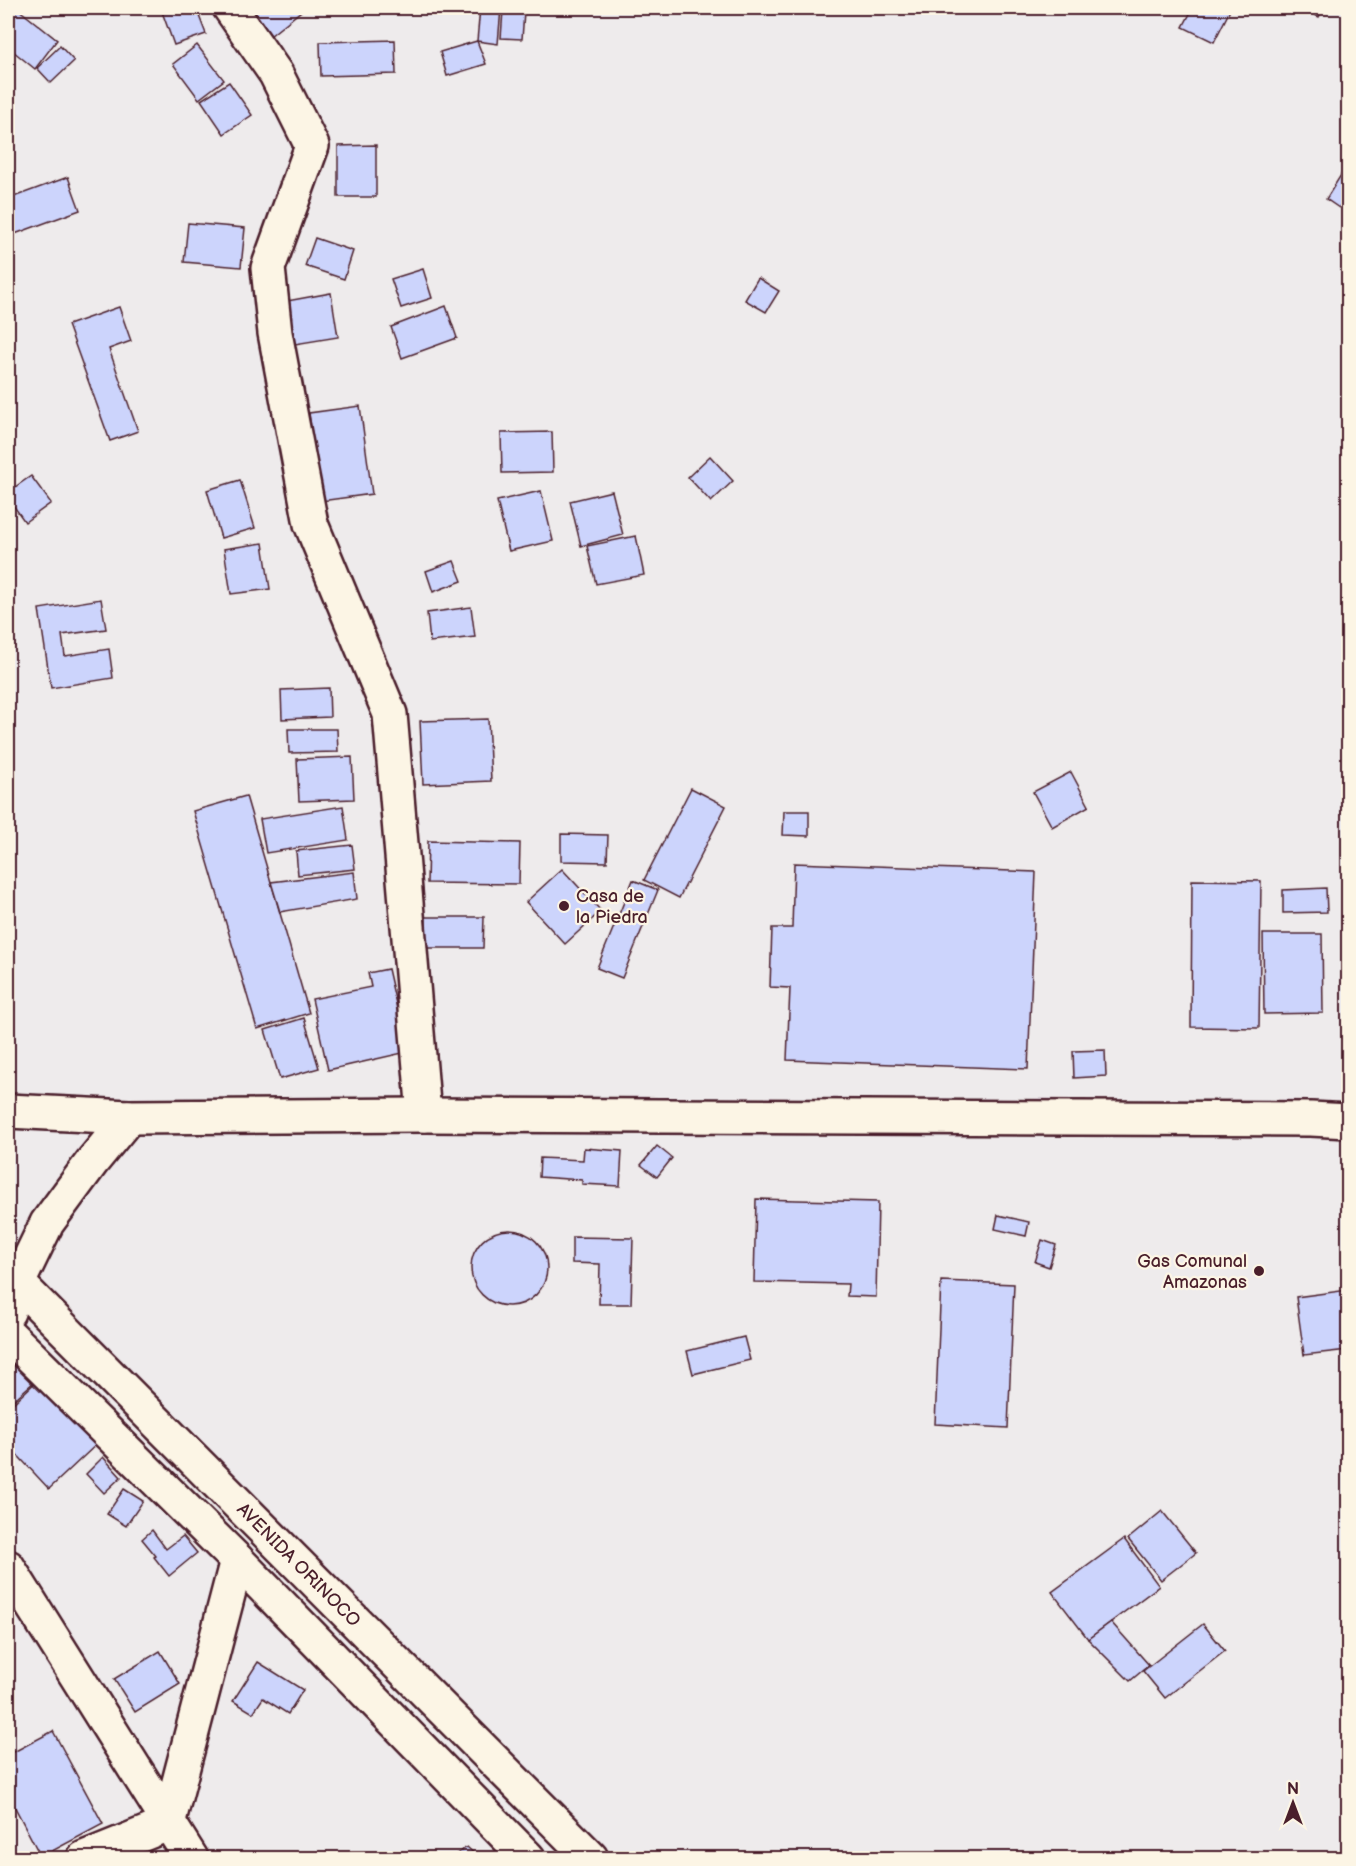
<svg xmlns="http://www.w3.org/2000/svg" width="1356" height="1866" viewBox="0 0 1356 1866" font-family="'Balsamiq Sans',sans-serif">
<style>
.building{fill:#ccd4fc;stroke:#4a1f2b;stroke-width:1.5}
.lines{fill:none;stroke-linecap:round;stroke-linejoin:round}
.minor-casing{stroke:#4a1f2b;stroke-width:38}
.minor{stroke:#fcf5e5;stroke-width:33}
.poi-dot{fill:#4a1f2b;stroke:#fcf5e5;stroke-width:2}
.labels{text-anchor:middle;stroke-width:4.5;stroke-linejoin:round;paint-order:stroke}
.poi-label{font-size:18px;fill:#4a1f2b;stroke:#fcf5e5;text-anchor:start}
.street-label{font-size:18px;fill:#4a1f2b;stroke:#fcf5e5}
</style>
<rect width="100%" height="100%" fill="#eeebec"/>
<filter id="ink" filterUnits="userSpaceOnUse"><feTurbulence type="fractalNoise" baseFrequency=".0167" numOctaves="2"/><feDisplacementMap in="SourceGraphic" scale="12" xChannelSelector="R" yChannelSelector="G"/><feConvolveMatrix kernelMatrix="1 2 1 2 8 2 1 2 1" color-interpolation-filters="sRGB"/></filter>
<g filter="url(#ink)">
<g class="building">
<path d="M 165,8 L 196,8 L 206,34 L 174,45 L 161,9 Z"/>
<path d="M 247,8 L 299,8 L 301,11 L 270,36 Z"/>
<path d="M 480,8 L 501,8 L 498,44 L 477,41 Z"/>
<path d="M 1193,8 L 1231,8 L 1214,42 L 1183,27 Z"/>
<path d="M 1300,8 L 1323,8 L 1319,17 Z"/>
<path d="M 18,9 L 57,40 L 35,69 L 8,47 L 8,22 Z"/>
<path d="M 503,10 L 524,12 L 522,39 L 501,38 Z"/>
<path d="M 395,40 L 396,74 L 321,76 L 320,42 Z"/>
<path d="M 477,41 L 486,64 L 447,76 L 440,52 Z"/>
<path d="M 197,45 L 224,80 L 199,99 L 173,64 Z"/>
<path d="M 60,46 L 74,61 L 51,83 L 37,68 Z"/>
<path d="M 229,82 L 252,115 L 224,134 L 201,100 Z"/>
<path d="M 376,145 L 376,197 L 338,197 L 338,146 Z"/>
<path d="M 1344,170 L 1348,173 L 1348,193 L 1339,208 L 1326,199 Z"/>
<path d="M 68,177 L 80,210 L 12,235 L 8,223 L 8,199 Z"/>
<path d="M 188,223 L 245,228 L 241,267 L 184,262 Z"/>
<path d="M 315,238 L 353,251 L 344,279 L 305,266 Z"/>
<path d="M 423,269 L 432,298 L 401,308 L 391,279 Z"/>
<path d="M 758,278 L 779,291 L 766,312 L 745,300 Z"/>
<path d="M 331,293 L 338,337 L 283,346 L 276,303 Z"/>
<path d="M 446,306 L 457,338 L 402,358 L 391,327 Z"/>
<path d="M 119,307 L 131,341 L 109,349 L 138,431 L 110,441 L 68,325 Z"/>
<path d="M 360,406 L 372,494 L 321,501 L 309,413 Z"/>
<path d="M 552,432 L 553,472 L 502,473 L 501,433 Z"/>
<path d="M 710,456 L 733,481 L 711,502 L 688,477 Z"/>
<path d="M 31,476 L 51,503 L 25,522 L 8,498 L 8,492 Z"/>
<path d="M 240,480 L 255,528 L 221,538 L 207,490 Z"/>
<path d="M 541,491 L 553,541 L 509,551 L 497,501 Z"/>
<path d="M 612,491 L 623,535 L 581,546 L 570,501 Z"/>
<path d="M 636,536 L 644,575 L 596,584 L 587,546 Z"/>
<path d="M 263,543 L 270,589 L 231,594 L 224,549 Z"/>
<path d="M 454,561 L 462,581 L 433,592 L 426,571 Z"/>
<path d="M 101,599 L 106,629 L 62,635 L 65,656 L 109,649 L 113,678 L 51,688 L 39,609 Z"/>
<path d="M 471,607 L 475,637 L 430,642 L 427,613 Z"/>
<path d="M 329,688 L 330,717 L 282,719 L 281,690 Z"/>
<path d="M 488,719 L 491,781 L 423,784 L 420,721 Z"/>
<path d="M 288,729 L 337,729 L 338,752 L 289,753 Z"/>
<path d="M 352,757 L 354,799 L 299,801 L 297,759 Z"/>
<path d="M 1071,772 L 1089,806 L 1052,827 L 1033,792 Z"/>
<path d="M 691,788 L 726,806 L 679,898 L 644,880 Z"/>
<path d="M 246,796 L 309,1013 L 257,1029 L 193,811 Z"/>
<path d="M 343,806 L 348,840 L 266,853 L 260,819 Z"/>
<path d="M 784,811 L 809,811 L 809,836 L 783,835 Z"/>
<path d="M 561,834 L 608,835 L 607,862 L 561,861 Z"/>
<path d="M 428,841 L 520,843 L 519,884 L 427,883 Z"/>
<path d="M 352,845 L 355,869 L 298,875 L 296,851 Z"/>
<path d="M 794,863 L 1036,872 L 1028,1069 L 787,1060 L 790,988 L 770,987 L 772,928 L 792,928 Z"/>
<path d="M 562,869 L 601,911 L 565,944 L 526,902 Z"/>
<path d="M 354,872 L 357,899 L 280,912 L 271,882 Z"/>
<path d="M 633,880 L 658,890 L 622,978 L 597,968 Z"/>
<path d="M 1192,880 L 1261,881 L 1259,1028 L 1191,1027 Z"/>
<path d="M 1326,888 L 1327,912 L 1283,913 L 1283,890 Z"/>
<path d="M 426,917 L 484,917 L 483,948 L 426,948 Z"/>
<path d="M 1263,934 L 1322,934 L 1323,1013 L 1264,1014 Z"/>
<path d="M 388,969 L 407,1052 L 328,1070 L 312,999 L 371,987 L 368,973 Z"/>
<path d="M 304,1018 L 319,1068 L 280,1079 L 265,1030 Z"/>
<path d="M 1105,1050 L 1106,1076 L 1074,1078 L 1073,1051 Z"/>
<path d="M 657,1146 L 672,1158 L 657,1177 L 641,1165 Z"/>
<path d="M 584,1148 L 622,1151 L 620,1186 L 582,1184 L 582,1180 L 539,1177 L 540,1158 L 583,1160 Z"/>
<path d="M 756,1199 L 878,1202 L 876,1297 L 847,1296 L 848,1284 L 754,1282 Z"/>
<path d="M 998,1215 L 1029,1222 L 1026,1236 L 995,1229 Z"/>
<circle cx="509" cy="1268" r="38"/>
<path d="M 572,1237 L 633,1238 L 631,1304 L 599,1304 L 600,1264 L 572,1263 Z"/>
<path d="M 1042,1240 L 1056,1245 L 1049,1267 L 1035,1262 Z"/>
<path d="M 941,1281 L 1014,1284 L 1008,1428 L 935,1424 Z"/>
<path d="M 1348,1290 L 1348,1350 L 1304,1355 L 1296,1297 Z"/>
<path d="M 744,1337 L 750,1360 L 693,1374 L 687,1351 Z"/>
<path d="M 8,1350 L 35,1381 L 8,1405 Z"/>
<path d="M 40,1378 L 99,1442 L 49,1489 L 8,1445 L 8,1408 Z"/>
<path d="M 103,1457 L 121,1477 L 104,1493 L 86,1474 Z"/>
<path d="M 124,1489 L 143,1501 L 126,1526 L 107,1514 Z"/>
<path d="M 1162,1511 L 1196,1553 L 1161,1580 L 1128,1539 Z"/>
<path d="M 152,1530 L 166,1549 L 183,1536 L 197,1553 L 169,1576 L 154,1557 L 156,1556 L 142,1539 Z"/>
<path d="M 1124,1539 L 1159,1586 L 1088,1639 L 1052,1592 Z"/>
<path d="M 1111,1622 L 1149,1665 L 1130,1681 L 1088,1639 Z"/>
<path d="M 1203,1624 L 1225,1651 L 1165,1698 L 1143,1671 Z"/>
<path d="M 160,1651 L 180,1684 L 135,1712 L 114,1679 Z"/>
<path d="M 258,1662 L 303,1690 L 288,1714 L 263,1698 L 253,1713 L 233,1701 Z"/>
<path d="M 53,1731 L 103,1824 L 41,1857 L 8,1794 L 8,1755 Z"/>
<path d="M 467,1847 L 479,1858 L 451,1858 Z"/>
</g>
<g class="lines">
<defs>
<g id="minor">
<path d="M 230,8 L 276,74 L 312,146 L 268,268 L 275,333 L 311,524 L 390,714 L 424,1115"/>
<path d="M 8,1111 L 129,1117 L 424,1115 L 1311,1119 L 1348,1121"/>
<path id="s1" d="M 8,1273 L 591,1858"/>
<path d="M 8,1312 L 18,1283 L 47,1223 L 92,1162 L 129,1117"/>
<path d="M 8,1334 L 237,1560 L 528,1858"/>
<path d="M 8,1567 L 191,1858"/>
<path d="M 84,1858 L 168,1824 L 237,1560"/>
</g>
</defs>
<use href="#minor" class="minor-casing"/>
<use href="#minor" class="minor"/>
</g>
</g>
<g class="poi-dot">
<circle cx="564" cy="906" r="6"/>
<circle cx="1259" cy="1271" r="6"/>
</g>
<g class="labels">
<g class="poi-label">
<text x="576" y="902">Casa de<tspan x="576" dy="21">la Piedra</tspan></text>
<text x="1247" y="1267" text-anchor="end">Gas Comunal<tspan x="1247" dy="21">Amazonas</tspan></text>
</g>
<g class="street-label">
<text dy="6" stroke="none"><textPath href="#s1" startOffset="412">AVENIDA ORINOCO</textPath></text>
</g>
</g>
<rect width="1356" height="1866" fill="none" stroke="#fcf5e5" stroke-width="30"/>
<rect x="15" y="15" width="1326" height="1836" fill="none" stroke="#4a1f2b" stroke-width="2" filter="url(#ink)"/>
<g transform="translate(1293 1803)" stroke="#fcf5e5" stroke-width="4.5" paint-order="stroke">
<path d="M0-4.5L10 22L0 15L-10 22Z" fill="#4a1f2b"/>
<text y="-9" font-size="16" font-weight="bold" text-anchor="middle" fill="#4a1f2b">N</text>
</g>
</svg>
